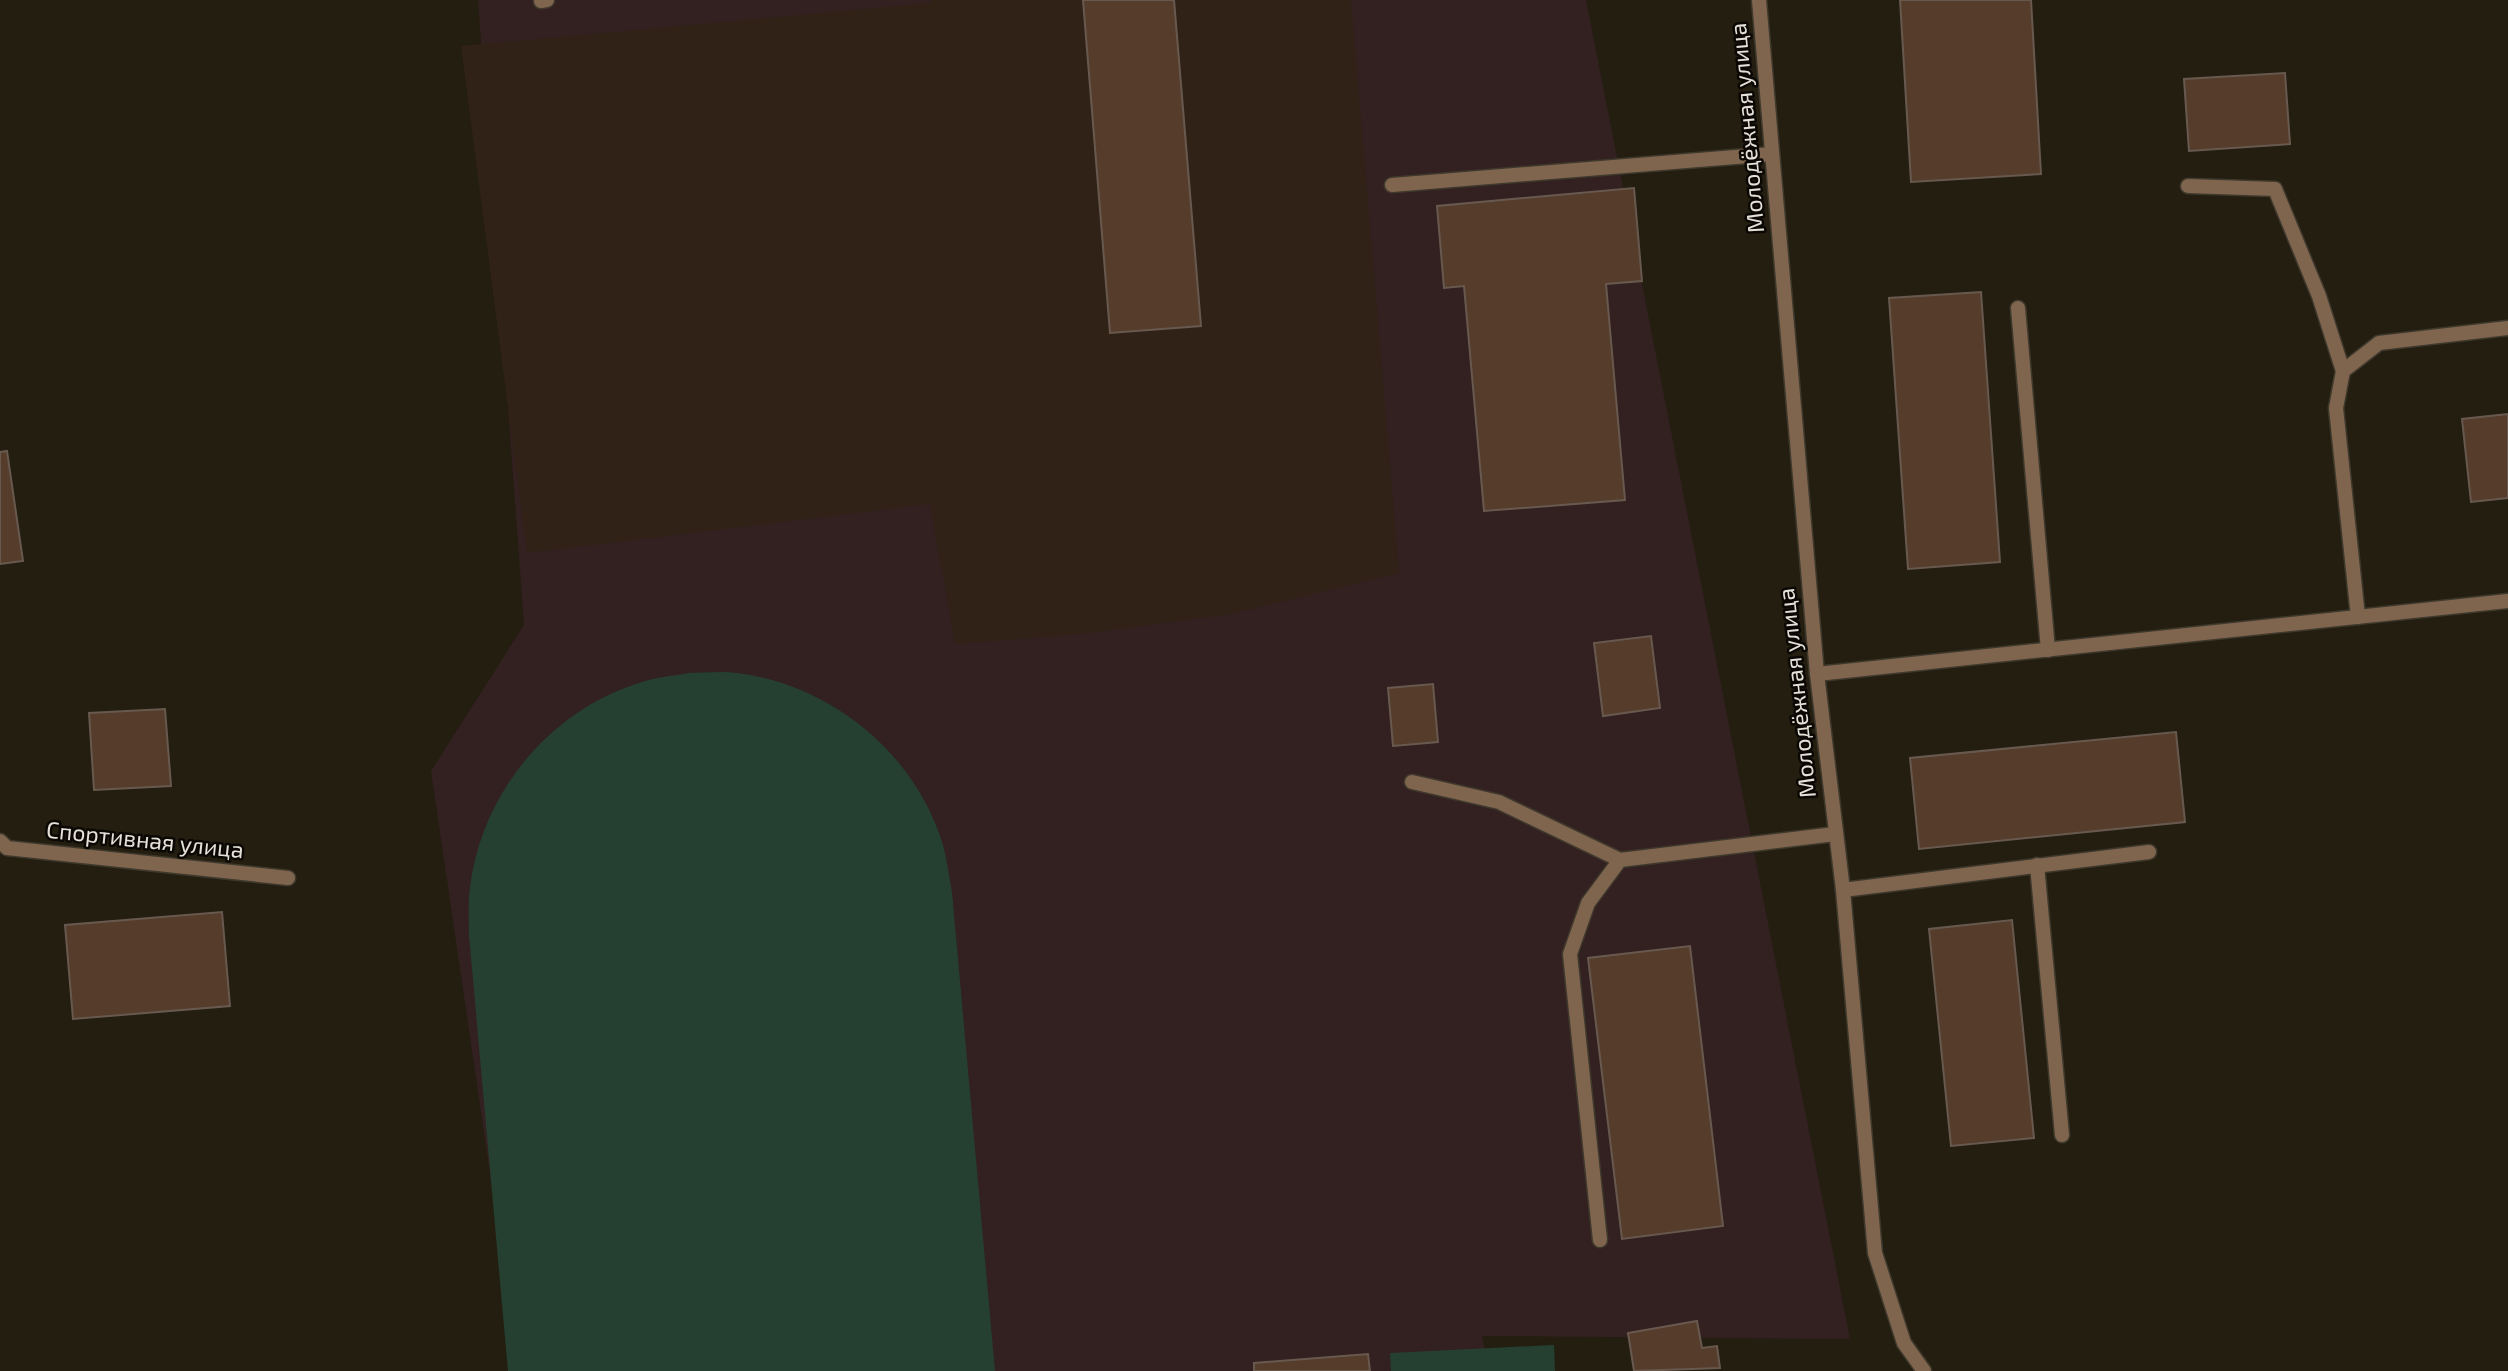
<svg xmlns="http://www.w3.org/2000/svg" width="2508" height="1371" viewBox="0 0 2508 1371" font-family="'Exo 2',sans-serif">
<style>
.commercial{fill:#332020}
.education{fill:#312217}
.green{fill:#254031}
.building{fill:#563c2b;stroke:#68594f;stroke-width:2}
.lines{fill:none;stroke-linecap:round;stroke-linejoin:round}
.service-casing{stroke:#3f392d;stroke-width:17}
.minor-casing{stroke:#3f392d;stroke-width:17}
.service{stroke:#7f654e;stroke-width:14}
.minor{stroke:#7f654e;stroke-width:14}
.labels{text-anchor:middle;stroke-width:5;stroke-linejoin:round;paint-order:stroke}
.street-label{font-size:23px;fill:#e5e1d8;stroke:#0b0804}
</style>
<rect width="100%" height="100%" fill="#241e11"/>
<path class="commercial" d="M 478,0 L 1586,0 L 1850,1339 L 1482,1336 L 1489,1371 L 519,1371 L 431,771 L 524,625 Z"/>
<path class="education" d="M 930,0 L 1351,0 L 1399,573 L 1231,614 L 1081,634 L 955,644 L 930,504 L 527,553 L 461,46 L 930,3 Z"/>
<g class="green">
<path d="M 689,673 C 705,673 721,671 737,673 C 832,685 915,753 943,845 C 947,860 949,877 952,892 L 995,1371 L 508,1371 L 469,935 C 469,920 468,903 470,887 C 482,792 550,710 642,682 C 657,677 673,676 689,673 Z"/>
<path d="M 1554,1345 L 1555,1371 L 1391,1371 L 1390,1353 Z"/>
</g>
<g class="building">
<path d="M 1083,0 L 1174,0 L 1201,326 L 1110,333 Z"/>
<path d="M 1900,0 L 2031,0 L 2041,174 L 1911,182 Z"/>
<path d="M 2285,73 L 2290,144 L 2189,151 L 2184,79 Z"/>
<path d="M 1634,188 L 1642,281 L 1606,284 L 1625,500 L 1484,511 L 1464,286 L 1444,288 L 1437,206 Z"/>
<path d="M 1981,292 L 2000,562 L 1908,569 L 1889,298 Z"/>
<path d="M 2508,414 L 2508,498 L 2471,502 L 2462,419 Z"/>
<path d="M 7,451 L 23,561 L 0,564 L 0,452 Z"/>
<path d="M 1651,636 L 1660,708 L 1603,716 L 1594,643 Z"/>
<path d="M 1433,684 L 1438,742 L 1393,746 L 1388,688 Z"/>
<path d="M 165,709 L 171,786 L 94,790 L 89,713 Z"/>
<path d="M 2176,732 L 2185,822 L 1919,849 L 1910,758 Z"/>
<path d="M 222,912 L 230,1006 L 73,1019 L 65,925 Z"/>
<path d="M 2012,920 L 2034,1138 L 1951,1146 L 1929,929 Z"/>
<path d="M 1690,946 L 1723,1226 L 1622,1239 L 1588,958 Z"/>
<path d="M 1697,1321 L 1702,1348 L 1717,1346 L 1720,1368 L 1634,1371 L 1628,1333 Z"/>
<path d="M 1368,1354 L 1370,1371 L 1254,1371 L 1254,1363 Z"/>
</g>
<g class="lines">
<defs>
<g id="service">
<path d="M 541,1 L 547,0"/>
<path d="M 1392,185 L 1772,154"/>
<path d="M 2188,186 L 2275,189 L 2319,296 L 2343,371"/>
<path d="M 2018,308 L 2048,650"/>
<path d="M 1412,782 L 1499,802 L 1620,860"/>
<path d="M 2037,865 L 2062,1135"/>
<path d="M 1843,890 L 2149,852"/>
<path d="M 1600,1240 L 1570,954 L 1588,903 L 1620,860 L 1835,834"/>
</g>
<g id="minor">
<path d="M 1759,0 L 1817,674 L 1843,890 L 1875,1253 L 1904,1343 L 1924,1371"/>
<path d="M 2358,617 L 2336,408 L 2343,371 L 2379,343 L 2508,328"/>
<path d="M 1817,674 L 2508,601"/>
<path d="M 0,841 L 7,848 L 288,878"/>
</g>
</defs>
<use href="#service" class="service-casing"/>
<use href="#minor" class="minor-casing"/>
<use href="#service" class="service"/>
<use href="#minor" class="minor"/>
</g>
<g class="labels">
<g class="street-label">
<text transform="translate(1747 128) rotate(-95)" y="8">Молодёжная улица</text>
<text transform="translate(1797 693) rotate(-96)" y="8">Молодёжная улица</text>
<text transform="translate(145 840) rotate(6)" y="8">Спортивная улица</text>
</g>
</g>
</svg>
